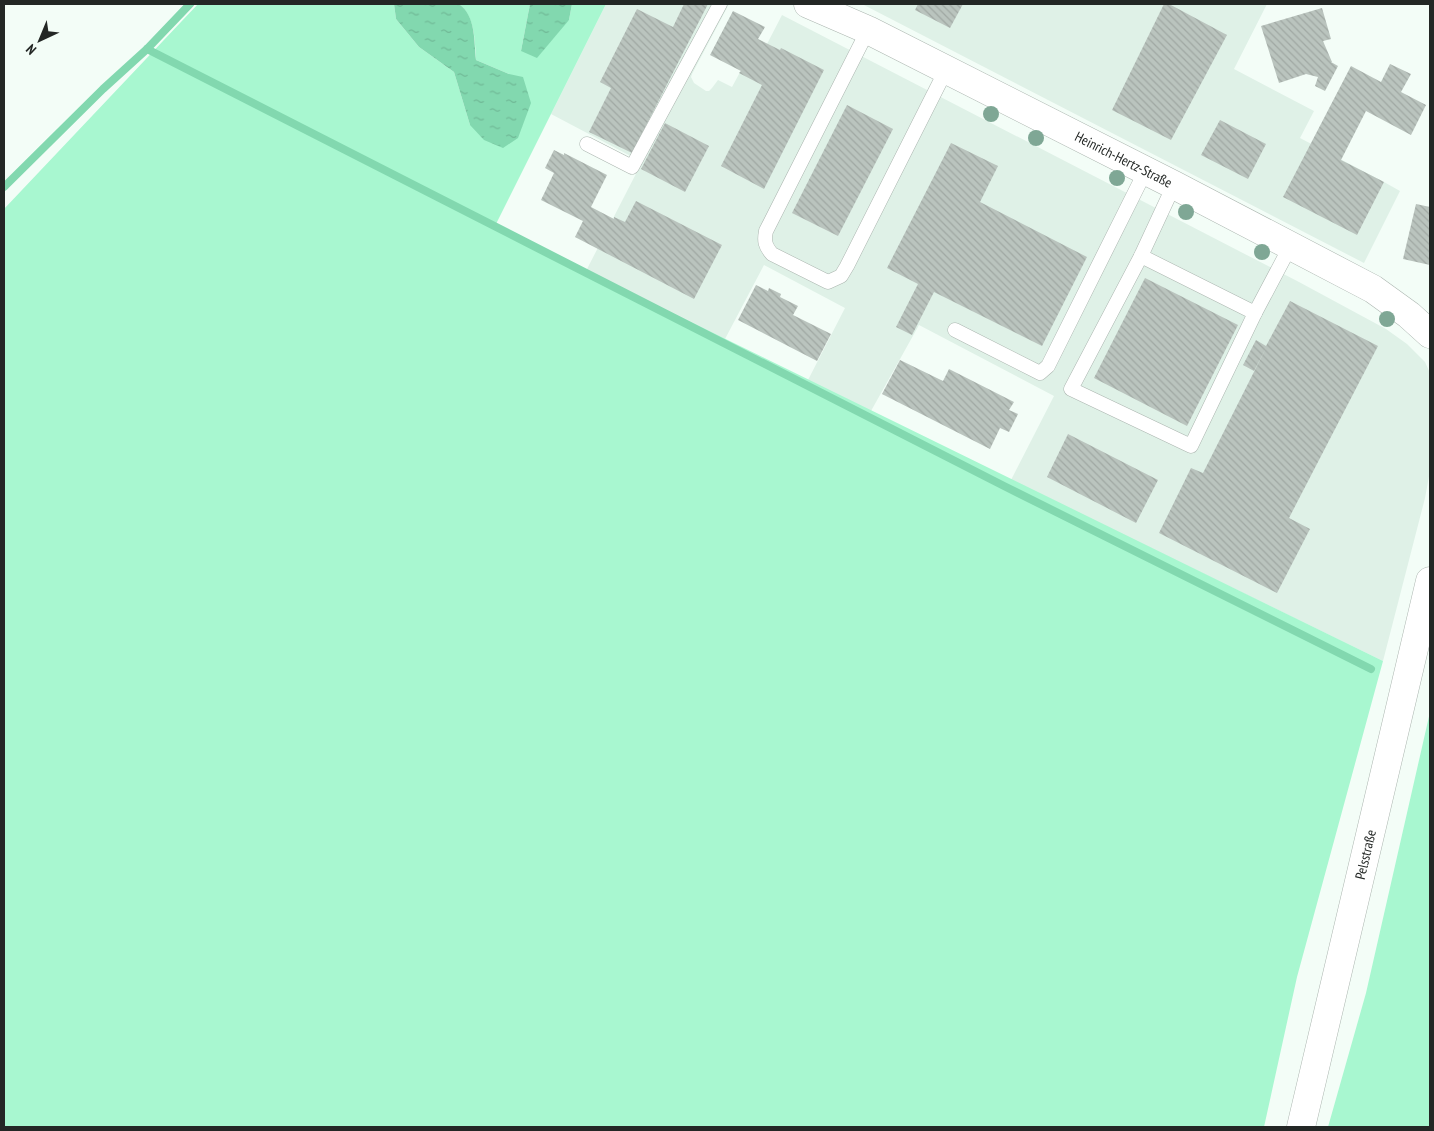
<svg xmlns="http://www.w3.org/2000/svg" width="1434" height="1131" viewBox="0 0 1434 1131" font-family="'PT Sans Narrow',sans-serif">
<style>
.built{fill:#dff1e7}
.green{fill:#a8f7d0}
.water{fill:url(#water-ripples)}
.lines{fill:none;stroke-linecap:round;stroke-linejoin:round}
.stream{stroke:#82d8af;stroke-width:8}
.building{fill:url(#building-back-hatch)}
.service-casing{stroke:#abb5af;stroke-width:15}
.minor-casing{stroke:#abb5af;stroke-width:29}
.service{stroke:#fff;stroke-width:14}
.minor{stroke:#fff;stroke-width:28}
.tree{fill:#7fa795}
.labels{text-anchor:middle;stroke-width:5;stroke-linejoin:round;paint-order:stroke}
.street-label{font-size:14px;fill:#232725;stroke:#f3fdf7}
</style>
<defs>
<pattern id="water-ripples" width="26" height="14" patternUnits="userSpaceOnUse" patternTransform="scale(1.25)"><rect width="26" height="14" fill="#82d8af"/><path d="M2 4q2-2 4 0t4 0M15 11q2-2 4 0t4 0" fill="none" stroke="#70b996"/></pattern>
<pattern id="building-back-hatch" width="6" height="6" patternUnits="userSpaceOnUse" patternTransform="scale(1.25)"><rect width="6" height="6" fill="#bac4be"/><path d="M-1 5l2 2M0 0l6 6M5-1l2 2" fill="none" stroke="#a0a8a3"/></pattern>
</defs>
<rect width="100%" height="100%" fill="#f3fdf7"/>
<g class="built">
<path d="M 606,4 L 729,4 L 692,74 L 691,77 L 694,83 L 706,91 L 709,91 L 712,88 L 718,80 L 732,87 L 758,39 L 767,44 L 782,15 L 1299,282 L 1386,329 L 1407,344 L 1425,362 L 1430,373 L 1430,471 L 1425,498 L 1383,661 L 1011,480 L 1054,396 L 919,325 L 871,411 L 808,380 L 845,308 L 764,265 L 725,339 L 586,271 L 642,162 L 551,114 Z"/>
<path d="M 862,4 L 1267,4 L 1234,69 L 1314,111 L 1300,138 L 1384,182 L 1400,191 L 1364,263 Z"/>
</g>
<g class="green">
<path d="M 198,4 L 394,4 L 396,19 L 419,47 L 454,72 L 470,125 L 509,74 L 476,60 C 475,41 475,16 459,4 L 530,4 L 521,51 L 569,20 L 572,4 L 606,4 L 495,226 L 1383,661 L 1297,977 L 1264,1127 L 4,1127 L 4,209 Z"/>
<path d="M 1430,712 L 1430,1127 L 1328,1127 L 1366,993 Z"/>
</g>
<g class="water">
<path d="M 394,4 L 459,4 C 476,16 474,41 476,60 L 509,74 L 523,77 L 531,103 L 518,138 L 503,148 L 484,140 L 470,125 L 454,72 L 419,47 L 396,19 Z"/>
<path d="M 530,4 L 572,4 L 569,20 L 537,58 L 521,51 Z"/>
</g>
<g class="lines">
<g class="stream">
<path d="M 147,49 L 1004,486 L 1371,669"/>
<path d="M 4,187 L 103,89 L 147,49 L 190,4"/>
</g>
</g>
<g class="building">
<path d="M 684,4 L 708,4 L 632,153 L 589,132 L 611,88 L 600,82 L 637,9 L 673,27 Z"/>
<path d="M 918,4 L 963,4 L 950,28 L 915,10 Z"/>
<path d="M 1164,4 L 1169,4 L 1227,35 L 1171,140 L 1112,110 Z"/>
<path d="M 1322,8 L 1331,39 L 1323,41 L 1332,62 L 1331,62 L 1338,66 L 1325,91 L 1315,86 L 1318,77 L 1306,74 L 1279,83 L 1261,26 Z"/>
<path d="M 733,11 L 765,27 L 758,39 L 780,50 L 781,48 L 824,70 L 764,189 L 721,166 L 762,85 L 739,73 L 741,71 L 710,55 Z"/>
<path d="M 1390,64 L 1411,74 L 1401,92 L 1426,105 L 1411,135 L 1366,111 L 1341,160 L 1384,182 L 1357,235 L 1283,197 L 1351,66 L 1381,82 Z"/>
<path d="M 847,105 L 893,129 L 838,236 L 792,213 Z"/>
<path d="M 1220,120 L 1266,144 L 1248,179 L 1201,155 Z"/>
<path d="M 665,123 L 709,146 L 685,192 L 641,169 Z"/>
<path d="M 951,143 L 998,166 L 980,202 L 1087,257 L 1042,346 L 934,292 L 912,335 L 896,327 L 918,284 L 887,268 Z"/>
<path d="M 554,150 L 564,155 L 564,153 L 607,175 L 591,207 L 614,219 L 614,217 L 625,222 L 636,201 L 722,245 L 694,299 L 575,237 L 583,221 L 541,200 L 554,173 L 545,168 Z"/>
<path d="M 1416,204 L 1430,207 L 1430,265 L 1403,259 Z"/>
<path d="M 1145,278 L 1238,325 L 1187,426 L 1094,378 Z"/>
<path d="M 756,285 L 768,291 L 769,288 L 781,294 L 780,297 L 798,306 L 793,315 L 831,334 L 817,361 L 738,320 Z"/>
<path d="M 1290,301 L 1378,346 L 1289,518 L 1310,529 L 1277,593 L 1159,533 L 1191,468 L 1203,473 L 1267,346 L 1254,371 L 1243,365 L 1256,340 L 1266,346 Z"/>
<path d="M 900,360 L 943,381 L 949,369 L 1014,402 L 1009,410 L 1018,414 L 1009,432 L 1000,428 L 990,449 L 882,394 Z"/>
<path d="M 1068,434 L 1158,480 L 1136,523 L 1047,477 Z"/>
</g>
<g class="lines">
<defs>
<g id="service">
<path d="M 868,30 L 766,231 C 764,241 765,246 772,254 L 828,282 L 841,276 L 847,266 L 946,70"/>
<path d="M 587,144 L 632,167 L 720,4"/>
<path d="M 1174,185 L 1141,256 L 1071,389 L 1191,446 L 1255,313 L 1291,245"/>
<path d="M 1141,256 L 1255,313"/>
<path d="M 955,330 L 1040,373 L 1048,366 L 1146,170"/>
</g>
<g id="minor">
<path id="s1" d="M 808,4 L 868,30 L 1174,185 L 1373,289 L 1409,315 L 1430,334"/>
<path id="s2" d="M 1301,1127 L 1430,581"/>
</g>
</defs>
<use href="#service" class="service-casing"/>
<use href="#minor" class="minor-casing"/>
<use href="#service" class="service"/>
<use href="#minor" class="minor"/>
</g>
<g class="tree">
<circle cx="991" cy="114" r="8"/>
<circle cx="1036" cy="138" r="8"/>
<circle cx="1117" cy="178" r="8"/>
<circle cx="1186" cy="212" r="8"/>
<circle cx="1262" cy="252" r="8"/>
<circle cx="1387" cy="319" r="8"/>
</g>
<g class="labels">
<g class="street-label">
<text dy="5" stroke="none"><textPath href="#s1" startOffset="352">Heinrich-Hertz-Straße</textPath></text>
<text dy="5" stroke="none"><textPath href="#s2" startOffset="280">Pelsstraße</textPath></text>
</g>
</g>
<rect width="1434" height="1131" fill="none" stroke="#232725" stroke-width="10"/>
<g transform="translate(40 40) rotate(224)" stroke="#f3fdf7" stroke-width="4" paint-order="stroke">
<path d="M0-4L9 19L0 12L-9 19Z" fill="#232725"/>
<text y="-8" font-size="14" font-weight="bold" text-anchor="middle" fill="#232725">N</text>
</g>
</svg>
